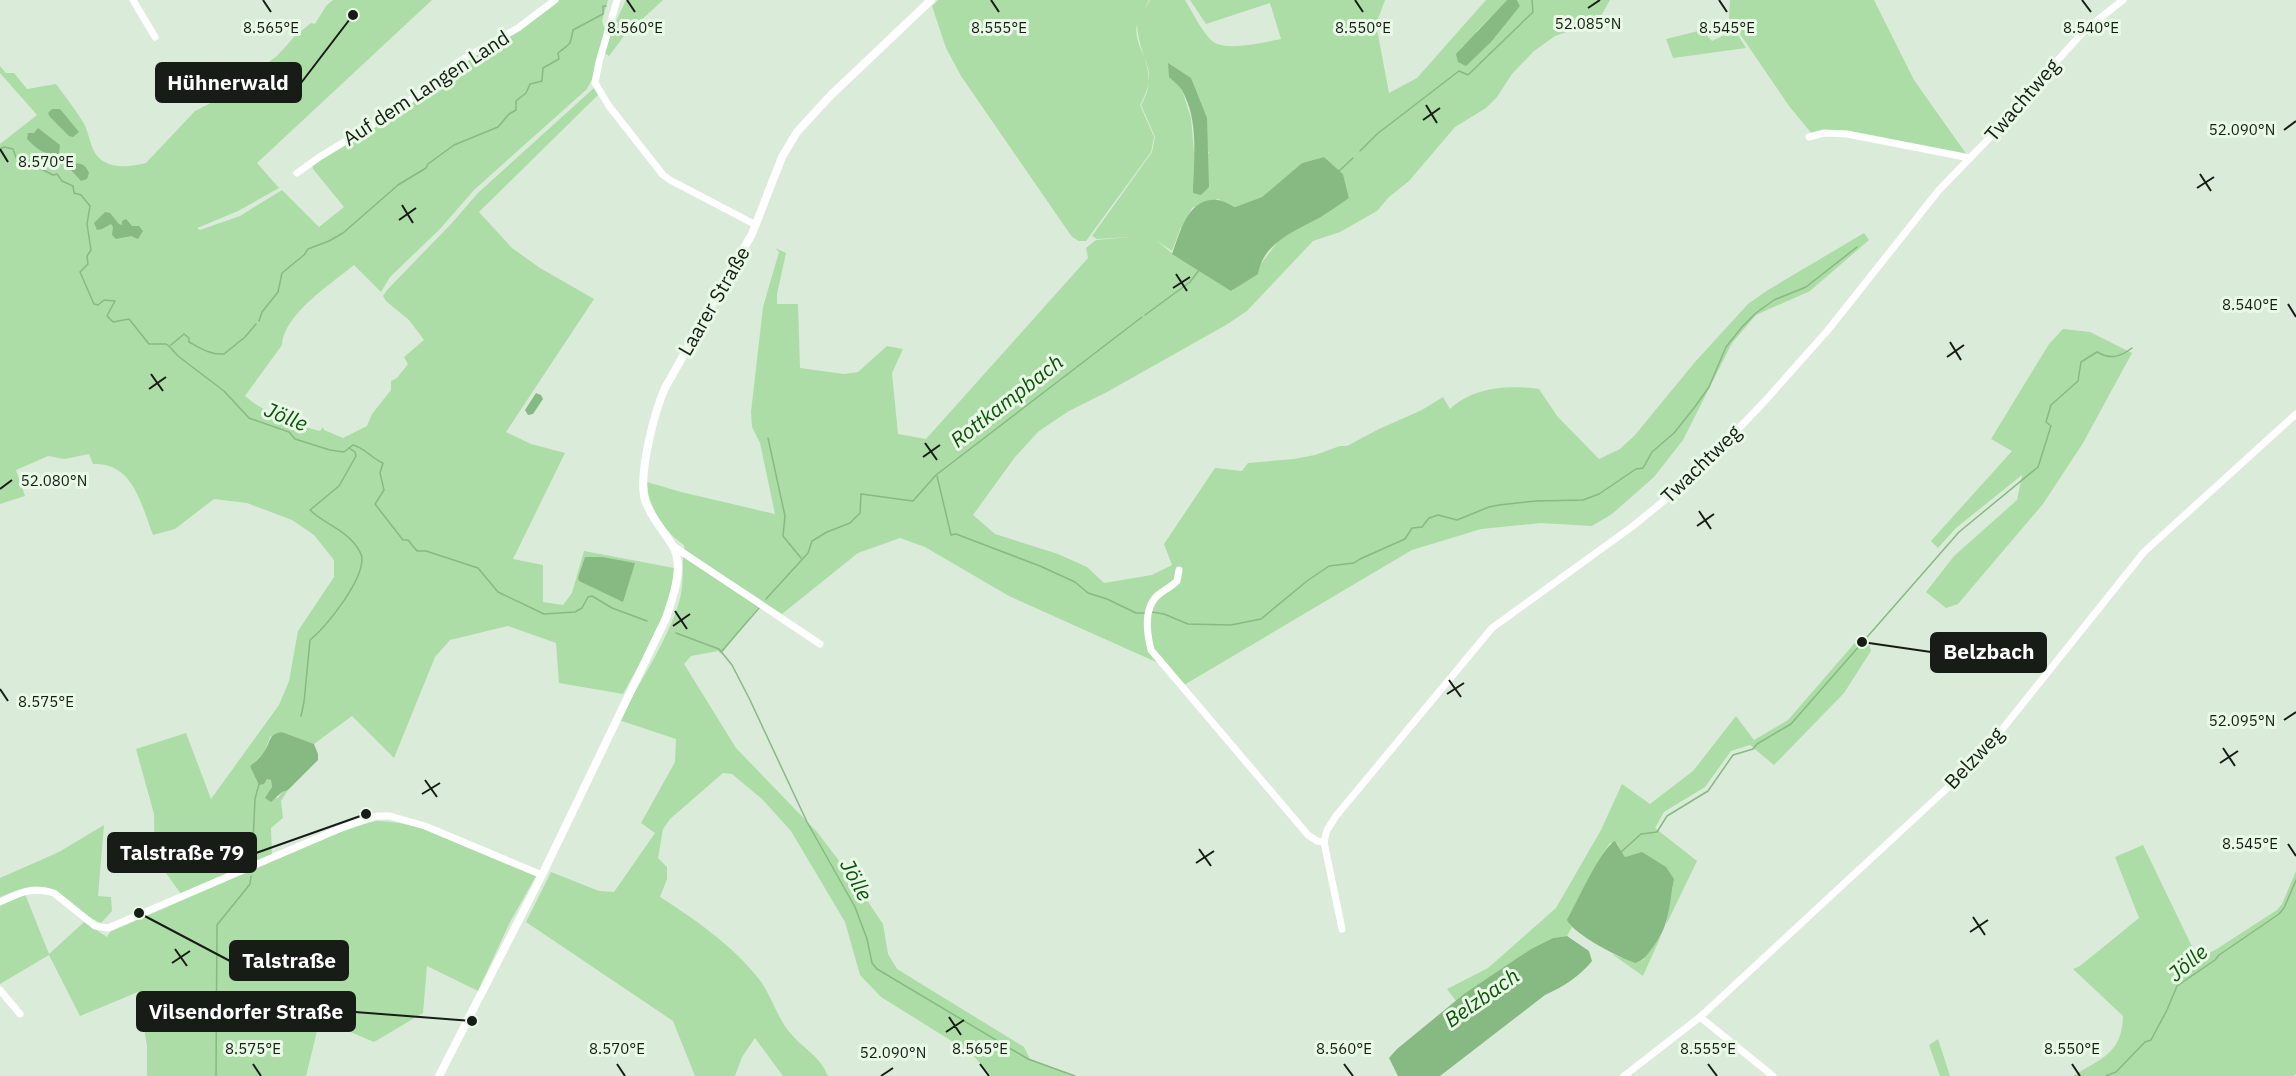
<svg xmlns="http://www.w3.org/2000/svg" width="2296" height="1076" viewBox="0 0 2296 1076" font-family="'IBM Plex Sans',sans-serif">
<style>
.green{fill:#acdda6;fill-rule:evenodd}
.water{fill:#87b982}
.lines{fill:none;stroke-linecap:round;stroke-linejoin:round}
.stream{stroke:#87b982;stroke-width:1.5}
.minor{stroke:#fff;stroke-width:7}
.tertiary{stroke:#fff;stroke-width:8}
.ticks{fill:none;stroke:#171c16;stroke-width:2}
.labels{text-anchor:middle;stroke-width:6;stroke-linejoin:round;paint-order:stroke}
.street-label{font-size:20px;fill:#171c16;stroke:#e8f9e6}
.water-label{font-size:21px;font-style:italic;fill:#0c5307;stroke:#e8f9e6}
.ticks-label{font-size:15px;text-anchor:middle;fill:#171c16;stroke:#e8f9e6;stroke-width:6;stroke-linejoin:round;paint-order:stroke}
.leader{fill:none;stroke:#171c16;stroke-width:2}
.callout-dot{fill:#171c16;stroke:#e8f9e6;stroke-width:2}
.callout{fill:#171c16;stroke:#171c16;stroke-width:2}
.callout-label{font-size:21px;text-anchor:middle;font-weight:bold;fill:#fff}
</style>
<rect width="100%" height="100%" fill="#dbebd9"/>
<g class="green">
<path d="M 333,0 L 432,0 L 257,163 L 279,188 L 238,211 L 197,228 L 200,230 L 240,216 L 282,190 L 319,227 L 344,207 L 313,169 L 312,164 L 394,115 L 461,63 L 557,0 L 608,0 L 602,21 L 605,30 L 592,79 L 587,89 L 474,190 L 440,229 L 390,277 L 381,292 L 354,265 C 332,283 283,315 282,345 L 245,396 C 264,413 295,425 320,431 L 323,427 L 324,430 L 343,438 L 367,426 L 372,414 L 391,390 L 391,381 L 397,378 L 408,364 L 404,357 L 424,340 L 409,320 L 386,301 L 383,296 L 387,290 L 451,224 L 478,193 L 594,88 L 598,95 L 479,212 L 512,248 L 540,268 L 594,299 L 506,432 L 531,444 L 565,453 L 513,559 L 543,565 L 543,602 L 563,605 L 572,593 L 584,551 L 674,568 C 671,614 645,654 623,694 L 559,683 L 556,643 L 508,626 L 450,640 L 435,657 L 394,758 L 352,716 L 314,744 L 282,732 L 270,737 L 264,753 L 250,766 L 256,775 L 271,780 L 272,787 L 266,798 L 278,798 L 282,792 L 288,790 L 281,801 L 283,818 L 271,828 L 272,856 L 181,894 L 166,873 L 155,870 L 154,814 L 136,749 L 186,733 L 211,799 L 279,705 L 289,681 L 298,631 L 334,577 L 334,560 L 314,535 L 292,520 L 247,503 L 214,499 L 175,529 L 153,535 C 141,504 133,462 93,464 L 89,454 L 65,459 L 48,456 L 16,470 L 25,496 L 0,504 L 0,144 L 37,115 L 0,73 L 0,66 L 6,73 L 14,73 L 27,89 L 56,84 C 65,96 75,109 83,122 C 88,130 89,140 93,149 C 102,170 127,168 146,163 L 195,111 L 218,99 L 277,56 L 294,37 L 311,23 L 315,24 L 326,6 Z"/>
<path d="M 626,0 L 663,0 L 624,36 L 609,56 L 605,53 L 611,32 Z"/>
<path d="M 938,0 L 1149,0 L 1144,10 L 1150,0 L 1185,0 C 1193,13 1201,30 1211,40 C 1224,53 1265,42 1281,39 L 1270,3 L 1206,24 L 1190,0 L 1385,0 L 1376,24 L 1389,93 L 1417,78 L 1486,0 L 1507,0 L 1476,32 L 1507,21 L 1520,6 L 1517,0 L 1610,0 L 1601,16 L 1587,25 L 1555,36 L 1534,51 L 1512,74 L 1497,97 L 1486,108 L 1455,127 L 1409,181 L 1389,197 L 1377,211 L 1340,232 L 1313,241 L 1247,311 L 1226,325 L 1107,392 L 1069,411 L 1039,431 L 1015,457 L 973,515 L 995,534 L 1058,554 L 1087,567 L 1104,583 L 1152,575 L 1172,565 L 1164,544 L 1215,468 L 1242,471 L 1248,463 L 1294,459 L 1315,455 L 1340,446 L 1347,446 L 1379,429 L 1422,410 L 1443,397 L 1450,409 C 1474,387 1508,385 1539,389 L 1557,416 L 1599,459 L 1620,449 L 1635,435 L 1695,362 L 1748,304 L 1768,290 L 1864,233 L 1869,240 L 1810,291 L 1756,315 L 1732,343 L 1683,440 L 1654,477 L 1612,514 L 1592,526 L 1541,523 L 1481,529 L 1412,550 L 1184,685 L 1159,658 L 1156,662 L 1009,596 L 925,547 L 900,538 L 858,553 L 782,614 L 732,581 L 716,578 L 759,606 L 721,654 L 718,651 L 691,656 L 684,664 L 736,748 L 817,832 L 850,875 L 883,924 L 888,954 L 897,969 L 1024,1047 L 1030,1059 L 1076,1076 L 991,1076 L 971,1053 L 881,997 L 860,975 L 845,922 L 791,831 L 762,799 L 732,774 L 723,773 L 670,819 L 663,829 L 658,858 L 667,867 L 667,879 L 660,897 C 696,920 732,945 759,979 C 772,996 777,1019 792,1035 C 806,1051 819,1055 828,1076 L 783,1076 L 755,1038 L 742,1057 L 735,1076 L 695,1076 L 673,1021 L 526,922 L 551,872 L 599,891 L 614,892 L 655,833 L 641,823 L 675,762 L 676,739 L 619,720 C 638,685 673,632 681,594 C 683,582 683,568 683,556 L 685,553 L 684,545 C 664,532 647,505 647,482 L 681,492 L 775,514 L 760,443 L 752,427 L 751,412 L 763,307 L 779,252 L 775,248 L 786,253 L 777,294 L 777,304 L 798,304 L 800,368 L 844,374 L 858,372 L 887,346 L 903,349 L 892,373 L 898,434 L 926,439 L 1088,258 L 1086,248 L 1096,240 L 1131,237 L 1097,239 L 1092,236 L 1152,152 L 1155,137 L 1141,105 C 1160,73 1138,56 1137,24 C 1133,42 1147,56 1149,73 C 1150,84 1145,96 1140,105 L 1154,137 L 1151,152 L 1086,241 L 1079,241 L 1072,237 L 961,76 L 946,48 L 932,6 ZM 1182,90 L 1209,153 L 1194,151 L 1191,118 ZM 1324,157 L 1343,174 L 1349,198 L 1323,216 L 1282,236 L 1260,265 L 1232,291 L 1173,254 L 1156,240 L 1172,251 L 1181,227 L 1181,230 L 1192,208 L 1218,199 L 1235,207 L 1262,197 L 1302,163 Z"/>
<path d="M 1730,0 L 1874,0 L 1914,80 L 1967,155 L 1847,132 L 1812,134 L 1789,106 L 1729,18 Z"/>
<path d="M 1702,30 L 1712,41 L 1735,30 L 1746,48 L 1673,58 L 1666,39 Z"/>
<path d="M 2063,329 L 2090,332 L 2132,353 L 2083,443 L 2043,504 L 1958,604 L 1946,608 L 1926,592 L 1954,556 L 2017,500 L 2022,475 L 1956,528 L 1938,548 L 1931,541 L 2012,451 L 1991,439 L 2049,344 Z"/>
<path d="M 1859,638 L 1869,644 L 1871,651 L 1844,693 L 1774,765 L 1750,745 L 1731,751 L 1705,787 L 1664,812 L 1655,828 L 1697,861 L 1666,925 L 1674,879 L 1636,854 L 1625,857 L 1617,843 L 1610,843 L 1602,855 L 1569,924 L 1572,927 L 1567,936 L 1553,938 L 1531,949 L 1456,1001 L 1447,989 L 1488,968 L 1556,908 L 1601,830 L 1622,784 L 1650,804 L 1693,771 L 1736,716 L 1754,740 L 1788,720 Z"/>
<path d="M 376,821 C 426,821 489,856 536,876 L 510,922 L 478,991 L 427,966 L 423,1013 L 374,1042 L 320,1019 L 306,1076 L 147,1076 L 147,1046 L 138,992 L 80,1016 L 49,955 L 0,984 L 0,905 L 25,894 L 49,954 L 84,922 L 107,937 L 110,932 L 342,830 Z"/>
<path d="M 104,825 L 98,896 L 111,897 L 112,911 L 101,923 C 91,919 86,914 77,908 C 46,882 37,881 0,897 L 0,878 L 59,852 Z"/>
<path d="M 2143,845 L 2198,959 L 2215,950 L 2277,910 L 2282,904 L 2296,871 L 2296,1074 L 2294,1076 L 2073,1076 C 2101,1058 2122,1054 2123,1016 L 2073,969 L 2080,966 L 2139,918 L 2115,857 Z"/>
<path d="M 1661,936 L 1643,976 L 1612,954 L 1637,963 L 1643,960 Z"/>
<path d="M 1938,1039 L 1950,1076 L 1940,1076 L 1929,1045 Z"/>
</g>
<g class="water">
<path d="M 1507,0 L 1517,0 L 1520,6 L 1491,42 L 1466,66 L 1458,62 L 1456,54 Z"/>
<path d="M 1168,63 L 1191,78 L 1207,118 L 1209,187 L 1201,195 L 1193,193 C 1194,160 1199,120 1182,90 C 1179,85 1173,81 1169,77 Z"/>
<path d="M 52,109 L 60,109 L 79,132 L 73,137 L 69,136 L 50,117 L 48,113 Z"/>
<path d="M 38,128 L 60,145 L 59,154 C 43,155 37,149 27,139 L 28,133 L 34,133 Z"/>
<path d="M 1324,157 L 1343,174 L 1349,198 C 1340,204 1331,211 1321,217 C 1297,230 1263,242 1258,274 L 1231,291 L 1172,254 C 1180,233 1188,197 1217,200 C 1223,200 1230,205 1235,207 L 1262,197 L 1302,163 Z"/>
<path d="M 74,164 C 82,162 86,166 89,173 L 87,179 L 81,181 L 71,170 Z"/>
<path d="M 105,212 L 110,213 L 119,224 L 122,225 L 122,221 L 126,219 L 132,226 L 139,226 L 143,231 L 138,239 L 131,236 L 116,239 L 112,235 L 113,227 L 111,224 L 102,229 L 97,230 L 94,223 Z"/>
<path d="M 536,393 L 541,395 L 543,399 L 533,414 L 528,415 L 525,410 Z"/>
<path d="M 585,557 L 602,557 L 635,563 L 623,602 L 579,581 L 578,578 Z"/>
<path d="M 282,732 L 314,744 L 318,754 L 318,760 L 288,790 L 282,792 L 271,802 L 265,798 L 272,787 L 271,780 L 267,779 L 264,784 L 259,785 L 250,766 C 255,762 261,757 264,752 C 271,742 268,734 282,732 Z"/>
<path d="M 1615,841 L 1625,857 L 1642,852 L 1666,867 L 1674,879 C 1669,904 1670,926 1653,947 C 1648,954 1644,960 1636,963 C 1621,959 1573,934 1567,920 C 1576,904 1601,848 1615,841 Z"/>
<path d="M 1567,936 L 1589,951 L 1592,961 C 1580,976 1563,987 1545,995 L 1440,1076 L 1398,1076 L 1389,1058 L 1397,1049 L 1464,994 L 1531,949 L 1553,938 Z"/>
</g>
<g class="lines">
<g class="stream">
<path d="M 0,149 L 4,147 L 13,149 L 18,163 L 22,166 L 27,160 L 31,160 L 37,167 L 53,175 L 57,174 L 62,181 L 73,186 L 74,193 L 81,195 L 90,206 L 87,224 L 91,250 L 87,256 L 88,264 L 80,272 L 94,304 L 98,305 L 104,300 L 115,301 L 107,316 L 113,322 L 129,319 L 149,344 L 166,344 L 169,346 L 178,356 L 224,391 L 249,418 L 289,432 L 295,439 L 330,450 L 344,452 L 353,445 C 365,448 371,458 383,463 L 380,473 L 384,490 L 375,504 L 403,540 L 408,540 L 417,551 L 426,551 L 478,568 L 498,592 L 544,614 L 575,612 L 582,608 L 588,597 L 592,596 L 612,608 L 647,621"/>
<path d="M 1360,151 L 1377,134 L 1459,71 L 1468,75 L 1533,12 L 1532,0"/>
<path d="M 1338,172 L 1353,158"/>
<path d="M 1145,315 L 1190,282 L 1200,269"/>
<path d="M 259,321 L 262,312 L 278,292 L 282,273 L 304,255 L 308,249 L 329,241 L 343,233 L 398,185 L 426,168 L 428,164 L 454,145 L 498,127 L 509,114 L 516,110 L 516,101 L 526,93 L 530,84 L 542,81 L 543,68 L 559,59 L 558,53 C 571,43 570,46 573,30 L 603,14 L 603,6 L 606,6"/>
<path d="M 171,345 L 184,334 L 189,338 L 189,342 C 200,348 210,355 224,354 L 245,337 L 256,324"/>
<path d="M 768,438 L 785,516 L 783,536 L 801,558"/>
<path d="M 937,476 L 951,535 L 956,534 L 1040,566 L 1075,582 L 1088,593 L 1107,599 L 1136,613 L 1145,613"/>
<path d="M 766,599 L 808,553 L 812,541 L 827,532 L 850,523 L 860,513 L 861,494 L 913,501 L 936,475 L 1142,317"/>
<path d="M 1152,612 L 1164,614 L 1188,624 L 1231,625 L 1261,619 L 1307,581 L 1329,566 L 1354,563 L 1360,559 L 1405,539 L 1412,528 L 1422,527 L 1429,518 L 1438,515 L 1457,520 L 1489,507 L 1499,505 L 1536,501 L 1583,500 L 1599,494 L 1636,469 L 1643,468 L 1652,452 L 1674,433 L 1694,408 L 1709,387 L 1726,347 L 1742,327 L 1756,313 L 1774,300 L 1806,287 L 1857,247"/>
<path d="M 676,633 L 719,649 L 732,665 L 750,700 L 807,822 L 855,907 L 867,939 L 872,963 L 877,969 L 1028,1059 L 1075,1076"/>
<path d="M 722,651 L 759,608"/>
<path d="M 301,716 L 304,702 L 310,640 C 327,626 362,582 362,559 C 362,554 358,548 354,543 C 342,528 323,523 310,510 L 339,486 L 356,456 L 355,452 L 349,448"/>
<path d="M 1621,852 L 1641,834 L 1657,832 L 1667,816 L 1708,791 L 1733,755 L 1753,749 L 1757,744 L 1791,724 L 1959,532 L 2038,467 L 2051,426 L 2046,422 L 2051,405 L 2078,381 L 2081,362 L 2097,352 C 2111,360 2120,357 2132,348"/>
<path d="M 252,863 L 255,799 L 259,784"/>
<path d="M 216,1076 L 217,925 L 250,884 L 251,876"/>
<path d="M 2106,1076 L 2116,1072 L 2145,1042 L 2151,1040 L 2167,1010 L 2177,986 L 2215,960 L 2219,955 L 2279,914 L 2284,908 L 2296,880"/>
</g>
<g class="minor">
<path d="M 133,0 L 155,37"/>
<path d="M 617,0 L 599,62 L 595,83 L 609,106 L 663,175 L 670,180 L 756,225"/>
<path d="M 1809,137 L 1824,133 L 1847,134 L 1970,158"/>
<path d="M 297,173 L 321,156 L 400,108 L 460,61 L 518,28 L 555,0"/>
<path d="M 673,546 L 820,644"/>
<path d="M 1179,570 L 1177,581 C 1171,587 1164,590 1158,595 C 1143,608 1147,634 1151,650 L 1308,835 L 1317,841 L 1324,842"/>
<path d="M 0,902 C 19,893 33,886 54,893 L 95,926 L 108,928 L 339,829 L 376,816 L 390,816 L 425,826 L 542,875"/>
<path d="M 1342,929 L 1324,842 L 1327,830 L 1336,816 L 1492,628 L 1633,526 L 1677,490 L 1716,452 L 1765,401 L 1828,330 L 1939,190 L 2001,126 L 2035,85 L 2086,29 L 2123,0"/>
<path d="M 0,990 L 20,1014"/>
<path d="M 1700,1017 L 1773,1076"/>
<path d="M 1624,1076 L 1700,1017 L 1970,767 L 1992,742 L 2144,552 L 2296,414"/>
</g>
<path class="tertiary" d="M 439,1076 L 542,875 L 666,618 C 673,596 686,565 671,543 C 662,529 650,516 645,500 C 638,475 654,413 665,388 L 752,234 L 782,157 L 797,132 L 830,96 L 931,0"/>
</g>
<path class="ticks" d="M 263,0 L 271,12M 627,0 L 635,12M 991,0 L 999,12M 1355,0 L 1363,12M 1719,0 L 1727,12M 2082,0 L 2091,12M 1588,8 L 1600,0M 1426,105 L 1437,123M 1423,120 L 1440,108M 2284,130 L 2296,121M 0,149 L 8,162M 2200,174 L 2211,191M 2197,188 L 2214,177M 402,205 L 413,223M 399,220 L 416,208M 1176,274 L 1187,291M 1173,288 L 1190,277M 2288,304 L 2296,317M 1950,342 L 1961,360M 1947,357 L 1964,345M 151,374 L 163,391M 149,389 L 166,377M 925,443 L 937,460M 923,457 L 940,445M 0,489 L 12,480M 1699,511 L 1711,529M 1697,526 L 1714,514M 675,611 L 687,629M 673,626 L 690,614M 1449,680 L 1461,697M 0,689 L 8,701M 1447,694 L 1464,683M 2284,720 L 2296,712M 2223,748 L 2235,766M 2220,763 L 2238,751M 425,780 L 437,797M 422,794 L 440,783M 2288,844 L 2296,856M 1199,849 L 1211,866M 1196,863 L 1214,851M 1973,917 L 1985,935M 1970,932 L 1988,920M 175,949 L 187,966M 172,963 L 190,951M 949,1017 L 961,1035M 946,1032 L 964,1020M 253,1064 L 261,1076M 617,1064 L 625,1076M 980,1064 L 989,1076M 1344,1064 L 1353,1076M 1708,1064 L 1717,1076M 2072,1064 L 2080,1076M 881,1076 L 893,1068"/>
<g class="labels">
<g class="street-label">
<text transform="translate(426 88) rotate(-33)" y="7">Auf dem Langen Land</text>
<text transform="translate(2022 100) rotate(-49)" y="7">Twachtweg</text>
<text transform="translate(714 301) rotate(-60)" y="7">Laarer Straße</text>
<text transform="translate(1701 464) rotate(-44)" y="7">Twachtweg</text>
<text transform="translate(1974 758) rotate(-47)" y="7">Belzweg</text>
</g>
<g class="water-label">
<text transform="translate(1007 401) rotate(-38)" y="7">Rottkampbach</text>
<text transform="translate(286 417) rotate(22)" y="7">Jölle</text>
<text transform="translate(856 880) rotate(62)" y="7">Jölle</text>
<text transform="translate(2188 963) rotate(-40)" y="7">Jölle</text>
<text transform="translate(1482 998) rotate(-35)" y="7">Belzbach</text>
</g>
</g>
<g class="ticks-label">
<text x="1588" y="29">52.085°N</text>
<text x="271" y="33">8.565°E</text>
<text x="635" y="33">8.560°E</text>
<text x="999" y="33">8.555°E</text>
<text x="1363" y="33">8.550°E</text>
<text x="1727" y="33">8.545°E</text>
<text x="2091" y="33">8.540°E</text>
<text x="2242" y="135">52.090°N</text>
<text x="46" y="167">8.570°E</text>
<text x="2250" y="310">8.540°E</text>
<text x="54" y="486">52.080°N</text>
<text x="46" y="707">8.575°E</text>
<text x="2242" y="726">52.095°N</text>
<text x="2250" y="849">8.545°E</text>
<text x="253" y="1054">8.575°E</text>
<text x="617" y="1054">8.570°E</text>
<text x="980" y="1054">8.565°E</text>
<text x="1344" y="1054">8.560°E</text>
<text x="1708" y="1054">8.555°E</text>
<text x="2072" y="1054">8.550°E</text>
<text x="893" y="1058">52.090°N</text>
</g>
<path class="leader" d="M353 15L301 83M1862 642L1931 652M366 814L256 853M139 913L230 961M472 1021L355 1012"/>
<g class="callout-dot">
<circle cx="353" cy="15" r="6"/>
<circle cx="1862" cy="642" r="6"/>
<circle cx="366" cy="814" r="6"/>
<circle cx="139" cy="913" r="6"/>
<circle cx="472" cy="1021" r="6"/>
</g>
<g class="callout">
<rect x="156" y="63" width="145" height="39" rx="6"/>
<rect x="1931" y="633" width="115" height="39" rx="6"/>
<rect x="108" y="833" width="148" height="39" rx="6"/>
<rect x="230" y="941" width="118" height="39" rx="6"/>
<rect x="137" y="992" width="218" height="39" rx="6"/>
</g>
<g class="callout-label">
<text x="228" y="90">Hühnerwald</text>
<text x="1989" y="659">Belzbach</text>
<text x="182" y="860">Talstraße 79</text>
<text x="289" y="968">Talstraße</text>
<text x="246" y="1019">Vilsendorfer Straße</text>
</g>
</svg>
